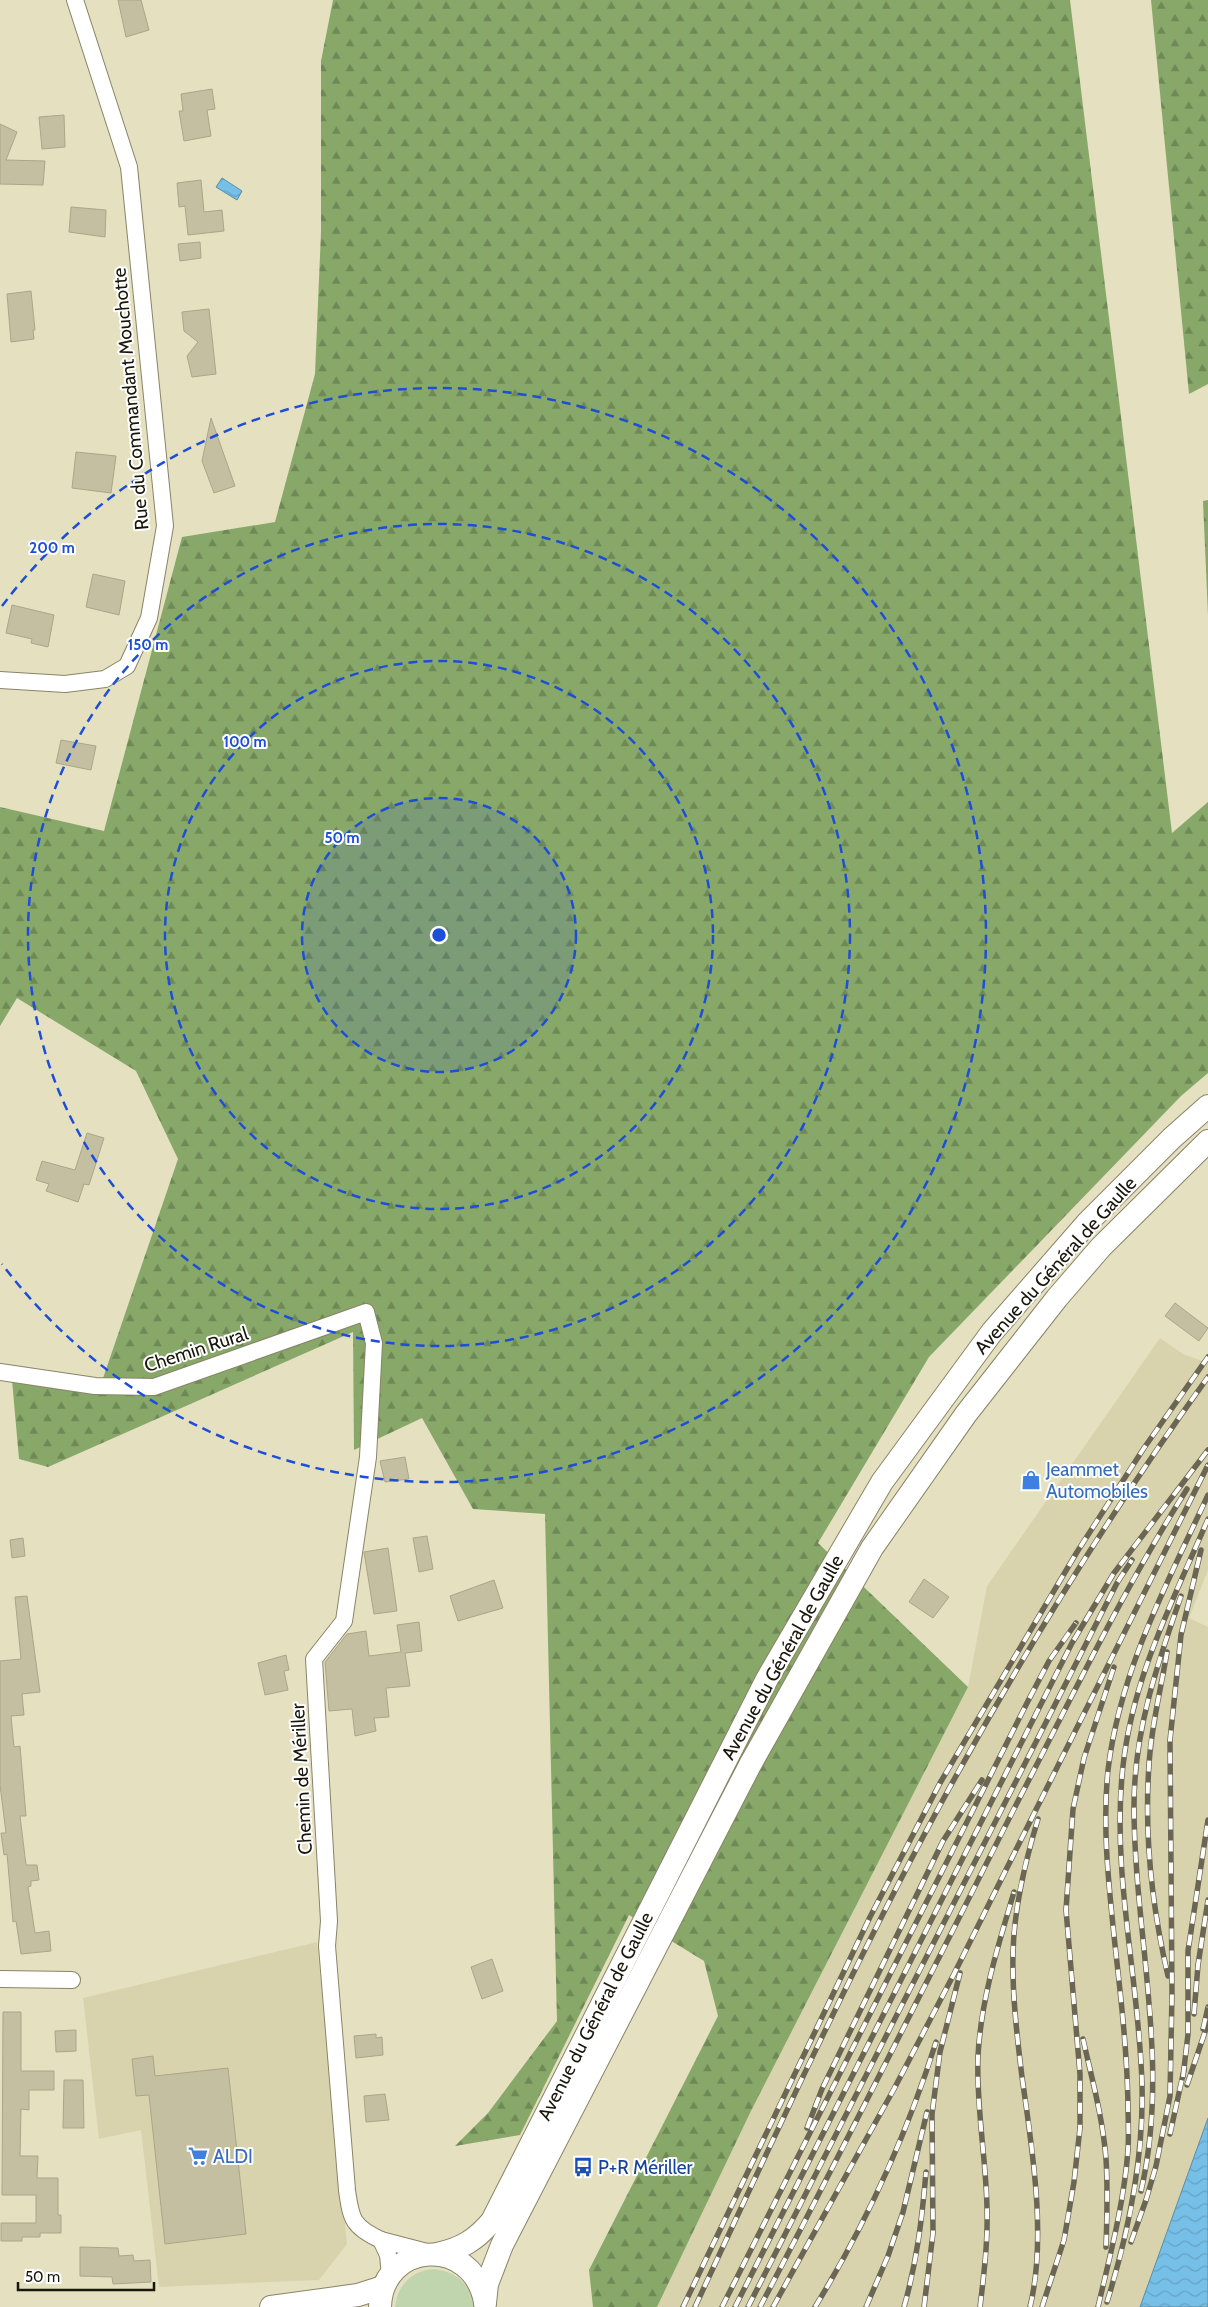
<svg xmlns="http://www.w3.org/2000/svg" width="1208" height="2307" viewBox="0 0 1208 2307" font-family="Cabin,sans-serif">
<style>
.built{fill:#d9d3ad}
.grass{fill:#c0d5ae}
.forest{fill:url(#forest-firs)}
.water{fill:url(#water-waves);stroke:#5a8da5}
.building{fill:#c4bfa0;stroke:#aba688}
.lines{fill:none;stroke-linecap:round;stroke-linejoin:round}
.street-casing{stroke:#898467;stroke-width:18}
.secondary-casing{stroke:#898467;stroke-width:24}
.street{stroke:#fff;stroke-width:16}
.secondary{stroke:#fff;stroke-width:22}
.rail-casing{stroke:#6a6653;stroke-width:5.5}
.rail{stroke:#fff;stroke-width:4;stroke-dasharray:11;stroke-linecap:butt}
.ring{fill:none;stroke:#1d4ed8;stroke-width:2.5;stroke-dasharray:9 6}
.labels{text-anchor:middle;stroke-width:4;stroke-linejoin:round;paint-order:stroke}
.street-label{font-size:19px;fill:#19170c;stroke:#fff}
.shop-label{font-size:19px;fill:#366cbe;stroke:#fff;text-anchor:start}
.transit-label{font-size:19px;fill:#164399;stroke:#fff;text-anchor:start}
.centre{fill:#1d4ed8;stroke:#fff;stroke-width:2.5}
.ring-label{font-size:15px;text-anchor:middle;font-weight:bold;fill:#1d4ed8;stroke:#fff;stroke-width:4;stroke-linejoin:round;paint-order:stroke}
</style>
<defs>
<pattern id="forest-firs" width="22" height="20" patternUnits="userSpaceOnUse" patternTransform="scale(1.25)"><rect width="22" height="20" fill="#88a86a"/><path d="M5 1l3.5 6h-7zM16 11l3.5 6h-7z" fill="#6e8856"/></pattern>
<pattern id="water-waves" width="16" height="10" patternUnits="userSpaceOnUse" patternTransform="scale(1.25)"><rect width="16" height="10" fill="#76bfe7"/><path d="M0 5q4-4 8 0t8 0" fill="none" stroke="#66a3c5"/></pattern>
</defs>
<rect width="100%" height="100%" fill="#e5e0c0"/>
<g class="built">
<path d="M 1160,1338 L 1183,1354 L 1208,1363 L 1208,1570 L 1189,1618 L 1208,1627 L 1208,2118 L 1140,2307 L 657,2307 L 751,2111 L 968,1687 L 987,1586 Z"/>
<path d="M 317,1942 L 347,2244 L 319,2280 L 159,2287 L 141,2130 L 99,2139 L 83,1998 Z"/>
</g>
<path class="grass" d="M 434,2269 C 457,2272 471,2284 474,2307 L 395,2307 C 397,2285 413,2270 434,2269 Z"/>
<g class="forest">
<path d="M 333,0 L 1070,0 L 1172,833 L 1208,802 L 1208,1073 L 1181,1096 L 929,1357 L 818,1543 L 968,1687 L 751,2111 L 657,2307 L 593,2307 L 589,2270 L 718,2016 L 704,1961 L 629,1915 L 520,2135 L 455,2146 L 488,2113 L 557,2021 L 545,1514 L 473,1509 L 422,1418 L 354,1450 L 353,1332 L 48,1467 L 19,1459 L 12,1380 L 99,1390 L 178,1159 L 136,1071 L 17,998 L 0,1026 L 0,807 L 104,831 L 182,537 L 275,522 L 315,374 L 321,232 L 321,61 Z"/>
<path d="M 1151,0 L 1208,0 L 1208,384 L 1189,394 Z"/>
<path d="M 1208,500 L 1208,615 L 1203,501 Z"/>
</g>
<g class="water">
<path d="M 222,178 L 242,191 L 237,200 L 216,187 Z"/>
<path d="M 1208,2118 L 1208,2307 L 1140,2307 Z"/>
</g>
<g class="building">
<path d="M 118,0 L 141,0 L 149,30 L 126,37 Z"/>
<path d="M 212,89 L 215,109 L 207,110 L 211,136 L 184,141 L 179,111 L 183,111 L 181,94 Z"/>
<path d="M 64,115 L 65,147 L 42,149 L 39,117 Z"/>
<path d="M 0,124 L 17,132 L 6,160 L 45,161 L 43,185 L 0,184 Z"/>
<path d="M 201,180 L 204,212 L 222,210 L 224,231 L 188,235 L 185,206 L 179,207 L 177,183 Z"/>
<path d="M 71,207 L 106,210 L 105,237 L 69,232 Z"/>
<path d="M 200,242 L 201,258 L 180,261 L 178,244 Z"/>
<path d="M 31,291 L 35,330 L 33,330 L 34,339 L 11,342 L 7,294 Z"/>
<path d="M 209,309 L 216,374 L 192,377 L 187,356 L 198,342 L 184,331 L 182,312 Z"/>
<path d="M 211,418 L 235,486 L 214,493 L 202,461 Z"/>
<path d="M 76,452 L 116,456 L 111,493 L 72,488 Z"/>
<path d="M 93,574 L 125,581 L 119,615 L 86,607 Z"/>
<path d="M 12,605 L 54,615 L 48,647 L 31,643 L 32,639 L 6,633 Z"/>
<path d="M 61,740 L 96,746 L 91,770 L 56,763 Z"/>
<path d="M 87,1133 L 104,1138 L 89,1185 L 84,1184 L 78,1202 L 46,1191 L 49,1184 L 36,1180 L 42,1161 L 75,1170 Z"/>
<path d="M 1175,1303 L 1208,1328 L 1199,1341 L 1165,1316 Z"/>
<path d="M 405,1457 L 409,1479 L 385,1482 L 380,1461 Z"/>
<path d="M 427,1536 L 433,1569 L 419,1572 L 413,1538 Z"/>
<path d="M 23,1538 L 25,1556 L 12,1558 L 10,1540 Z"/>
<path d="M 388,1548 L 397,1611 L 374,1614 L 364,1552 Z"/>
<path d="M 924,1579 L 949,1597 L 933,1618 L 909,1602 Z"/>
<path d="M 494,1580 L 503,1608 L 458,1621 L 450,1596 Z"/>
<path d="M 27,1596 L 40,1692 L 22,1694 L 24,1715 L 11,1716 L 14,1747 L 20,1746 L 26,1816 L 20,1816 L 26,1865 L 37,1865 L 39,1880 L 31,1881 L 31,1886 L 28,1887 L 35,1933 L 49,1931 L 51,1951 L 21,1954 L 16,1921 L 13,1922 L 7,1854 L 4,1855 L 1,1833 L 6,1833 L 0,1785 L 0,1661 L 21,1659 L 15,1597 Z"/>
<path d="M 419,1622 L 422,1651 L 405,1653 L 410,1686 L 386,1688 L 389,1717 L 374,1718 L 376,1731 L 355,1736 L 352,1709 L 329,1711 L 325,1662 L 347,1634 L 366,1631 L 369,1656 L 401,1652 L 397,1625 Z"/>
<path d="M 286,1655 L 289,1670 L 284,1671 L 288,1690 L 265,1695 L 258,1663 Z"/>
<path d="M 492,1959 L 503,1991 L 482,1999 L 471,1967 Z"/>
<path d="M 3,2012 L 21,2012 L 21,2071 L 54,2071 L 54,2090 L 29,2090 L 29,2110 L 21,2109 L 20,2156 L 38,2156 L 37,2178 L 58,2178 L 58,2215 L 61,2215 L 61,2233 L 40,2233 L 40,2237 L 22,2237 L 22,2241 L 1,2241 L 1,2223 L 36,2223 L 36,2195 L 2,2195 Z"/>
<path d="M 76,2030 L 76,2051 L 56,2052 L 55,2031 Z"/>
<path d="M 376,2034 L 376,2038 L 382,2037 L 383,2055 L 356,2058 L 354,2036 Z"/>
<path d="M 153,2056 L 155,2076 L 228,2068 L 246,2234 L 165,2244 L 149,2095 L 136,2096 L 132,2059 Z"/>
<path d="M 64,2080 L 83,2080 L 84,2128 L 63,2128 Z"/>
<path d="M 385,2094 L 389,2120 L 366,2122 L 364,2096 Z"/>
<path d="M 80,2247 L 118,2248 L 119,2256 L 133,2255 L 134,2261 L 150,2260 L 151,2282 L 113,2284 L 112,2277 L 80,2276 Z"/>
</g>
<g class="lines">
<defs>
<g id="street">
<path d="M 0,680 L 65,684 L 105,679 L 127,666 L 149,618 L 165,526 L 129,167 L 75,0"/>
<path d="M 0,1372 L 95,1386 L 154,1387 L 366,1312 L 374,1343 L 368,1457 L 344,1621 L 314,1659 L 329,1921 L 327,1946 L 347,2190 C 351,2220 353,2227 381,2240"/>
<path d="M 0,1979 L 72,1980"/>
<path d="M 390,2275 L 388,2255 L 381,2240 L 427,2252"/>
</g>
<g id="secondary">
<path d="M 437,2254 C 461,2249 476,2240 492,2221 L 767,1679 L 882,1482 L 992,1332 L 1088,1222 L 1172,1138 L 1208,1106"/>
<path d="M 485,2303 L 487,2284 L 502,2245 L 750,1765 L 872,1548 L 966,1414 L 1057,1298 L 1101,1247 L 1208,1141"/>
<path d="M 271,2307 L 358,2295 L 383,2287"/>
<path d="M 380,2307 C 382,2241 473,2235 485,2302"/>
</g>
</defs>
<use href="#street" class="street-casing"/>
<use href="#secondary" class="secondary-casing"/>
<use href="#street" class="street"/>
<use href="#secondary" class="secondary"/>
<defs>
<g id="rail">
<path d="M 1167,1652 C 1161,1689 1151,1727 1149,1765 C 1144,1836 1152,1907 1168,1976"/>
<path d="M 1194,2014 L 1198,1965 L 1208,1900"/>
<path d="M 1203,2029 L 1208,2007"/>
<path d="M 1083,2039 C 1092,2079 1103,2119 1106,2159 C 1108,2189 1107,2218 1106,2247"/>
<path d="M 1183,2077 L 1188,2034 L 1188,1951 L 1208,1820"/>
<path d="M 1187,2085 L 1208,2023"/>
<path d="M 807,2128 L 822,2089 L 943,1841 L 982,1780"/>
<path d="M 1170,2134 L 1184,2070"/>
<path d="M 1141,2191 C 1171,2063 1134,1934 1134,1806 C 1134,1731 1157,1665 1181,1596"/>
<path d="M 1131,2242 L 1146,2200 L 1156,2166 L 1170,2096 L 1172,1993 L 1170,1740 L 1181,1635 L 1201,1550"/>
<path d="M 1107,2302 C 1129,2231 1144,2159 1142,2084 C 1139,1978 1111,1872 1123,1766 C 1133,1676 1173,1601 1208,1519"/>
<path d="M 683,2307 L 870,1917 L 940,1783 L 1077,1552 L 1144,1448 L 1208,1357"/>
<path d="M 695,2307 C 773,2139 851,1970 939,1807 C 1020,1658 1109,1514 1208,1377"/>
<path d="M 722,2307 L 1028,1701 L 1049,1661 L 1076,1623"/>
<path d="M 735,2307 L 1072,1643 L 1114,1573 L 1208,1450"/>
<path d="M 748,2307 L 1117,1583 L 1132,1560"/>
<path d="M 760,2307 C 848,2140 932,1971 1017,1803 C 1072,1697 1123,1590 1187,1489"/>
<path d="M 773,2307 L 894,2089 L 955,1972 L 1208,1465"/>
<path d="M 815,2307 C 866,2224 907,2134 936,2042"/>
<path d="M 866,2307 L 888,2256 L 903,2212 L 927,2112"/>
<path d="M 904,2307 C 917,2261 922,2219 926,2172"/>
<path d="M 924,2307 L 933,2233 L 932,2114 L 940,2052 L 960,1973"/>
<path d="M 980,2307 C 984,2274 988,2241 987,2208 C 986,2157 976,2107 978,2056 C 981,1999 998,1946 1014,1892"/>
<path d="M 1030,2307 C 1047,2237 1032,2148 1022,2077 C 1017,2036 1012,1994 1013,1953 C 1014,1908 1025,1862 1038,1819"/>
<path d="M 1042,2307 L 1064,2240 L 1074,2182 L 1080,2128 L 1080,2074 L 1066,1910 L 1073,1809 L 1084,1758 L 1114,1667"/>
<path d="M 1098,2307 C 1110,2256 1124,2203 1128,2150 C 1129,2135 1128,2119 1128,2104 C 1127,2051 1121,1998 1115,1945 C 1109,1887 1102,1828 1108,1770 C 1120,1670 1167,1584 1208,1495"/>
</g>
</defs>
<use href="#rail" class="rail-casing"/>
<use href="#rail" class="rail"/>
</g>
<circle cx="439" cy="935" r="137" fill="#1d4ed8" fill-opacity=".12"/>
<g class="ring">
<circle cx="439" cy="935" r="137"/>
<circle cx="439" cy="935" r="274"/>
<circle cx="439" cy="935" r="411"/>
<path d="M2 606A547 547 0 1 1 2 1264"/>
</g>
<defs>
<symbol id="shop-bare" viewBox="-9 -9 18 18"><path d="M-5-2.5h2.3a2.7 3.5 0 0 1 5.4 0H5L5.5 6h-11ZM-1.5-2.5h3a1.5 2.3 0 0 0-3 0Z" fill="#3f7fe0" stroke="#fff" stroke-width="2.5" paint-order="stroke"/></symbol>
<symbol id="supermarket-bare" viewBox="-9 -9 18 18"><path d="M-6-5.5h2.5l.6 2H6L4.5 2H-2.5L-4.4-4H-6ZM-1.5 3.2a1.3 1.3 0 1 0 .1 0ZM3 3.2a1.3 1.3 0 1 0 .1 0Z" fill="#3f7fe0" stroke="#fff" stroke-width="2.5" paint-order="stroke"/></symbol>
<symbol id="bus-bare" viewBox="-9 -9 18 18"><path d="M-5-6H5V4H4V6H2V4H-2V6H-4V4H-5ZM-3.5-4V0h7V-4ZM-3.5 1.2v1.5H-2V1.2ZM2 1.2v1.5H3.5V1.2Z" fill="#1a4fb4" stroke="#fff" stroke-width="2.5" paint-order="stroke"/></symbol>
</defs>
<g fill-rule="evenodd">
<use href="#shop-bare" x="1017" y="1466" width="28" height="28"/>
<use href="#supermarket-bare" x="184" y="2142" width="28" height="28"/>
<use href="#bus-bare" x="569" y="2153" width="28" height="28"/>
</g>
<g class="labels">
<g class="street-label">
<text transform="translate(130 399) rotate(-95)" y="7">Rue du Commandant Mouchotte</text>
<text transform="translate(1055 1265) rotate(-48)" y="7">Avenue du Général de Gaulle</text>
<text transform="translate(196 1349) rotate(-18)" y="7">Chemin Rural</text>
<text transform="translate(782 1657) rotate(-61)" y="7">Avenue du Général de Gaulle</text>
<text transform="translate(301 1779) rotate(-93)" y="7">Chemin de Mériller</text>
<text transform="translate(595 2016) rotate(-63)" y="7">Avenue du Général de Gaulle</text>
</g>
<g class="shop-label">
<text x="1046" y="1476">Jeammet<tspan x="1046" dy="22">Automobiles</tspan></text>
<text x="213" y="2163">ALDI</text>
</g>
<g class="transit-label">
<text x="598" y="2174">P+R Mériller</text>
</g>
</g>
<circle cx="439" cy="935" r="8" class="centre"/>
<g class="ring-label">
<text x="52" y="553">200 m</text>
<text x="148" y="650">150 m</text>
<text x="245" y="747">100 m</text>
<text x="342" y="843">50 m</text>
</g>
<path d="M18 2282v8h136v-8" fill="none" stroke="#19170c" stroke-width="2.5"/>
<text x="25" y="2282" font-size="15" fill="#19170c" stroke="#ffffff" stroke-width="4" paint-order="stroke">50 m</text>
</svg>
